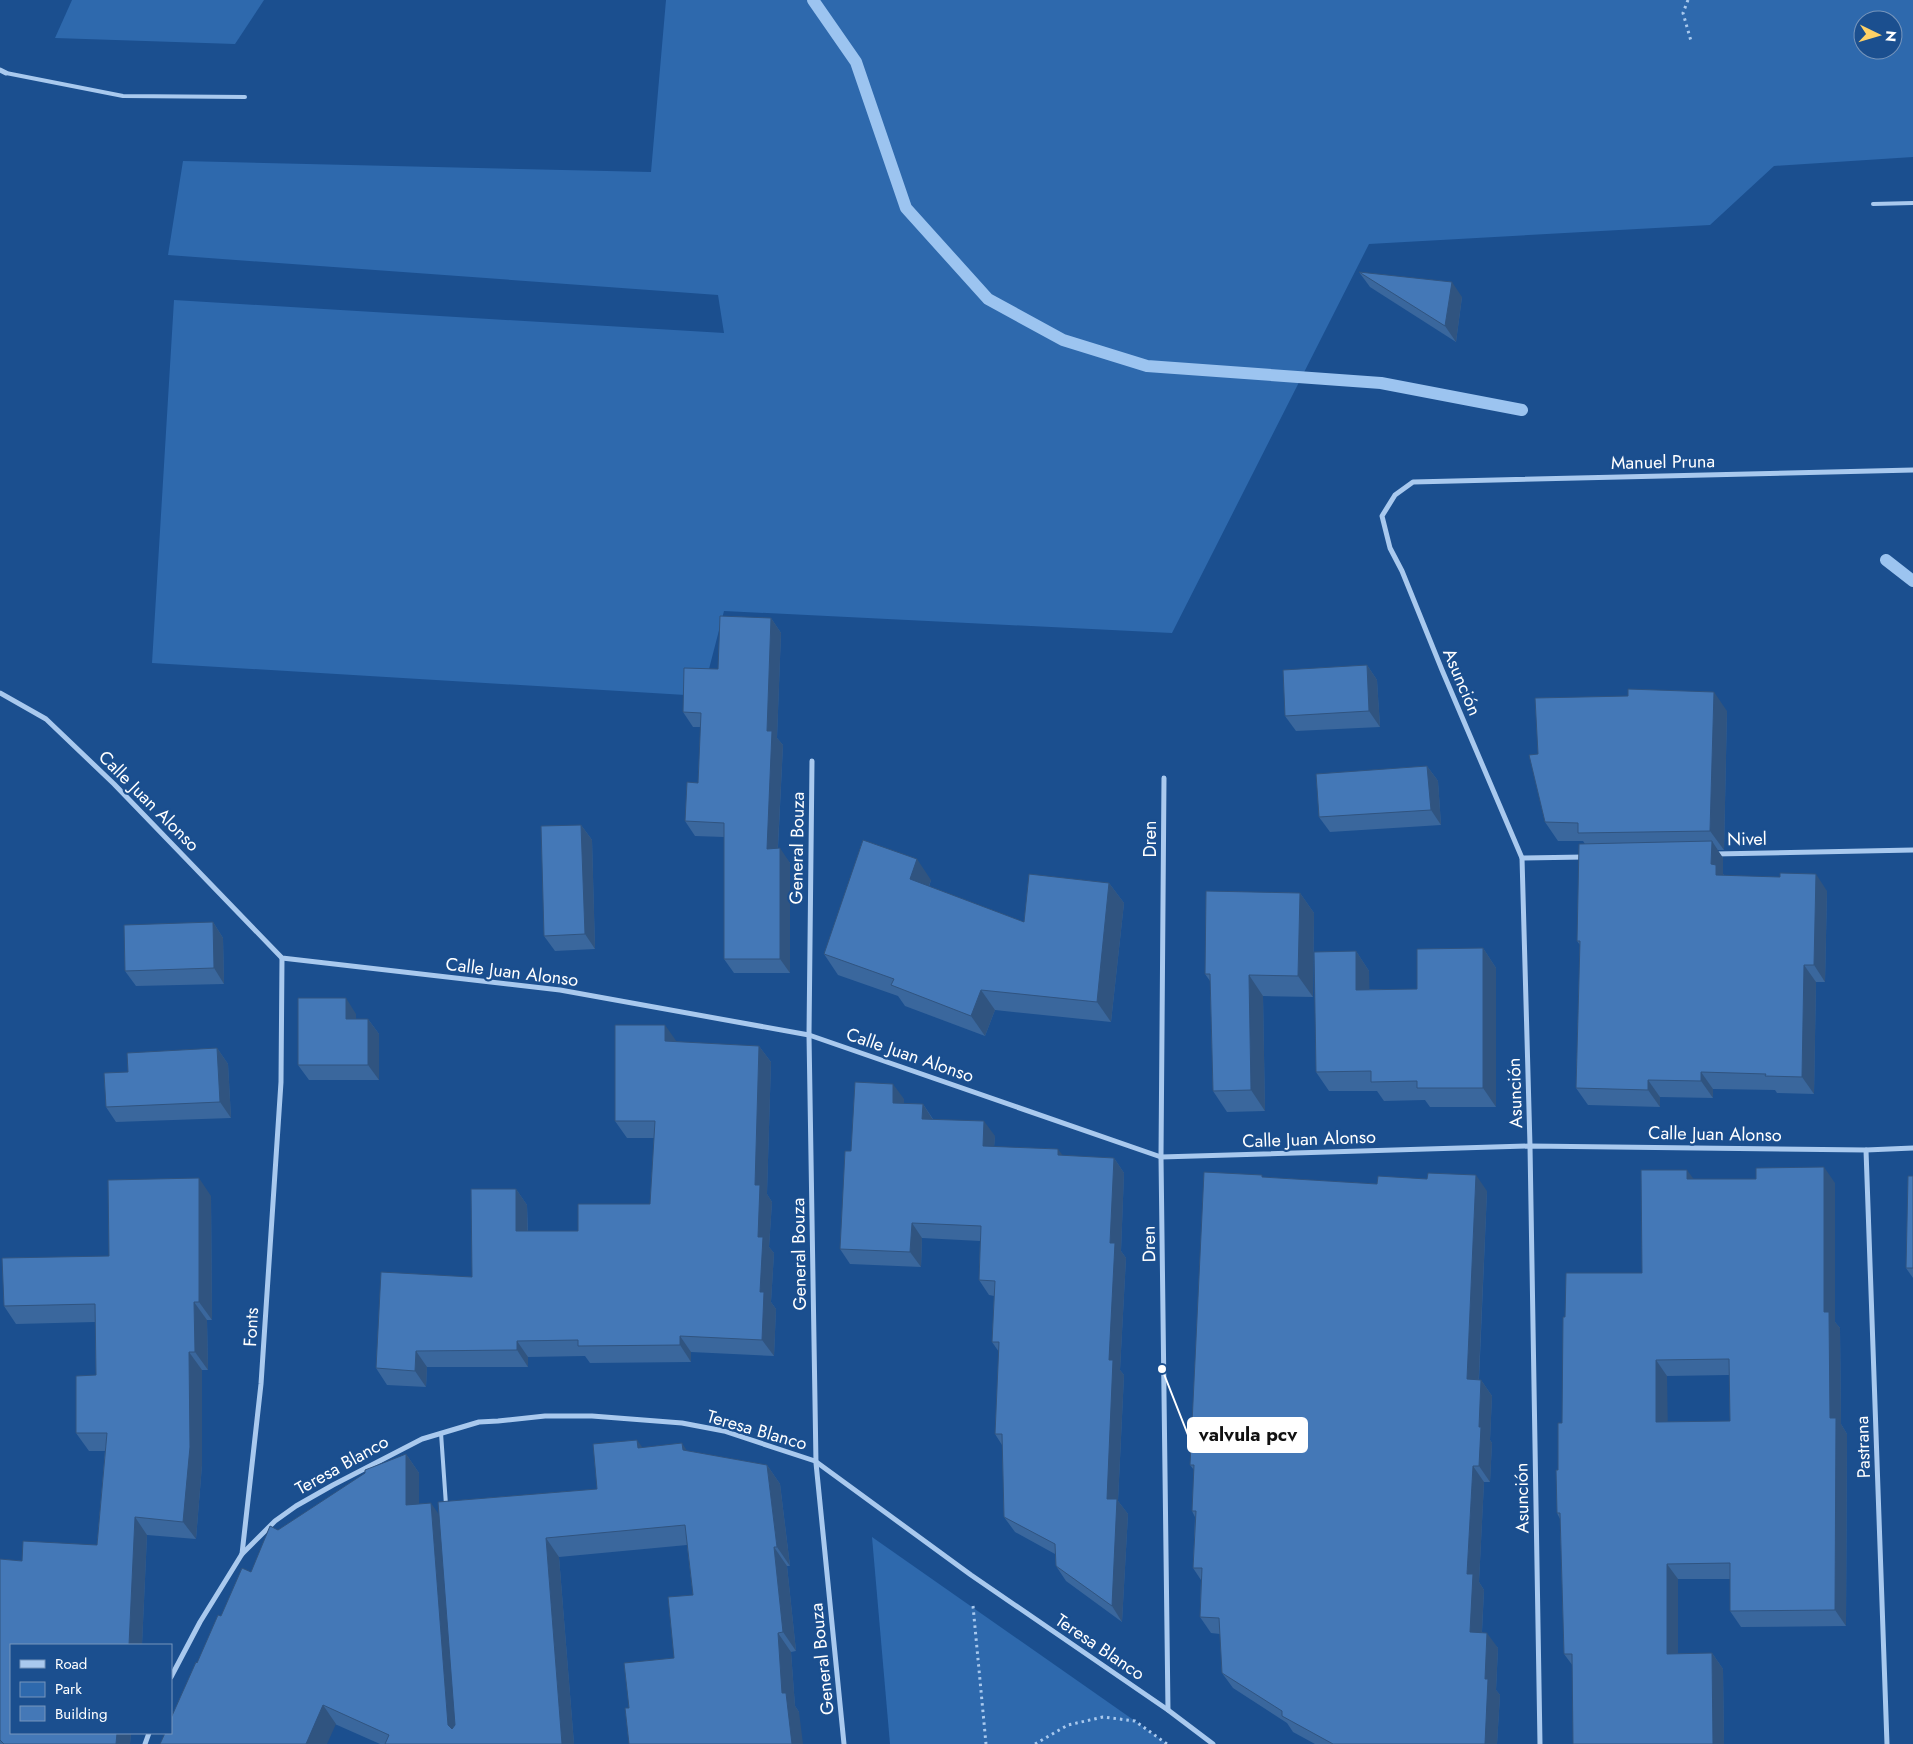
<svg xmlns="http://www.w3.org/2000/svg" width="1913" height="1744" viewBox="0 0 1913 1744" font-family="Jost,sans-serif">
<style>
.green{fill:#2e69ad;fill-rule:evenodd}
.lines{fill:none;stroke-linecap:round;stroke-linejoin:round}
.stream{stroke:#9cc4f0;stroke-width:12}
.path{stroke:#a9c9ee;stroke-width:3;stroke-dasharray:2.5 4;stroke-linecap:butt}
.lane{stroke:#a9c9ee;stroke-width:4}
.street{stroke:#a9c9ee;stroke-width:5}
.wall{fill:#3a679d;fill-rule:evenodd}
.shaded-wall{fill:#305480}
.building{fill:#4478b7;stroke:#305480;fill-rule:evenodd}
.labels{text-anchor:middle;stroke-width:4.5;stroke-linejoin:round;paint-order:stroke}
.street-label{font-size:18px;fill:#fff;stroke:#1b4f8f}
.leader{fill:none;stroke:#fff;stroke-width:2}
.callout-dot{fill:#fff;stroke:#1b4f8f;stroke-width:2}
.callout{fill:#fff;stroke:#fff;stroke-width:2}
.callout-label{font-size:19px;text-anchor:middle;font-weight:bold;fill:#111}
</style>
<rect width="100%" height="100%" fill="#1b4f8f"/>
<g class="green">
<path d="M 72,0 L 264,0 L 235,44 L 55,38 Z"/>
<path d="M 666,0 L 1913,0 L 1913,157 L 1774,166 L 1710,225 L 1369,244 L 1172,633 L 724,611 L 702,696 L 152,663 L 174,300 L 724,333 L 718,295 L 168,255 L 183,161 L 651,172 ZM 1863,20 L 1893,20 L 1893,50 L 1863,50 Z"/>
<path d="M 872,1537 L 1135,1721 L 1167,1744 L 890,1744 Z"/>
</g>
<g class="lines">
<g class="stream">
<path d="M 813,0 L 856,62 L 906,208 L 988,299 L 1063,340 L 1147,366 L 1381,383 L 1522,410"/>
<path d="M 1886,560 L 1913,581"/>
</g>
<g class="path">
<path d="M 1688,0 L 1683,13 L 1691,41"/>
<path d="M 973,1606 L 986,1744"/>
<path d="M 1035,1744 L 1068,1725 L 1103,1717 L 1135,1721 L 1167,1744"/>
</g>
<g class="lane">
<path d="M 6,73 L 123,96 L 245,97"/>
<path d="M 1873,204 L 1913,203"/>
<path d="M 441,1433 L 446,1505"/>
</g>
<g class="street">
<path d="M 0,70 L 6,73"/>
<path d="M 0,693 L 46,719 L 114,784 L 282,958 L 560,990 L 809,1035 L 1161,1157 L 1530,1146 L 1866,1150 L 1913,1148"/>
<path d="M 812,761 L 809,1035 L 816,1463 L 844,1744"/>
<path d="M 1164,778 L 1161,1157 L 1168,1710"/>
<path d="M 1715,854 L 1913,850"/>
<path d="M 1522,858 L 1584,857"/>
<path d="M 1866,1150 L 1887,1744"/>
<path d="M 242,1554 L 275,1521 L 296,1506 L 333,1485 L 422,1439 L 479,1422 L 498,1421 L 545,1416 L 592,1416 L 682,1423 L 724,1431 L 815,1461 L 971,1575 L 1168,1710 L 1213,1744"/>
<path d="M 171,1677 L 200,1622 L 242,1554 L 261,1384 L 281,1082 L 282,958"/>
<path d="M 145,1744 L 149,1733"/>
<path d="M 1540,1744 L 1530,1146 L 1522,858 L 1442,670 L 1402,571 L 1390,548 L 1382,516 L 1395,495 L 1413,482 L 1913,470"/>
</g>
</g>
<g class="wall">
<path d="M 1359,272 L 1462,297 L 1456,342 L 1370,287 Z"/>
<path d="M 771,618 L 781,633 L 777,738 L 783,745 L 778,848 L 790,863 L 790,973 L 734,973 L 724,959 L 724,837 L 695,836 L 685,821 L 698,783 L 701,727 L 693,727 L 683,712 L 718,669 Z"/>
<path d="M 1367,665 L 1377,680 L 1380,727 L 1296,731 L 1285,716 Z"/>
<path d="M 1727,711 L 1724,850 L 1717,850 L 1723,858 L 1723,874 L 1724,875 L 1827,891 L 1825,982 L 1816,982 L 1814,1094 L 1777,1093 L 1775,1090 L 1713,1089 L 1713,1098 L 1660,1097 L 1660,1107 L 1588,1105 L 1576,1088 L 1580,945 L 1577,941 L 1585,844 L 1583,841 L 1558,841 L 1545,822 L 1538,754 Z"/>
<path d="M 1427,766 L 1438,781 L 1441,825 L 1330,832 L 1319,817 Z"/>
<path d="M 581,825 L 592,840 L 595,949 L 555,951 L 544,936 Z"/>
<path d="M 931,880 L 929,887 L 1024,922 L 1109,883 L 1124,903 L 1111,1022 L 995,1010 L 985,1036 L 905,1006 L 898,996 L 838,975 L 824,954 Z"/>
<path d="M 1300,893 L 1314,913 L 1313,997 L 1263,996 L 1265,1111 L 1227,1112 L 1213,1091 L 1210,981 L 1205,974 Z"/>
<path d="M 213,922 L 223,938 L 224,984 L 136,986 L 125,971 Z"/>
<path d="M 1483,948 L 1496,968 L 1496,1107 L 1430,1107 L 1425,1100 L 1384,1101 L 1377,1091 L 1329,1091 L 1316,1072 L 1356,951 L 1369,971 L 1369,989 L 1417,989 Z"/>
<path d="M 356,1014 L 356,1019 L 368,1019 L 379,1034 L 379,1080 L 309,1080 L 298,1065 Z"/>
<path d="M 677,1042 L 759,1046 L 771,1062 L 767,1194 L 772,1202 L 769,1247 L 774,1253 L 771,1302 L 776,1309 L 774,1356 L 691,1352 L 691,1362 L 590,1363 L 585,1356 L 528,1357 L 528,1367 L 427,1367 L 426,1387 L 387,1385 L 376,1368 L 472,1277 L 516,1189 L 527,1205 L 528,1231 L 578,1231 L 650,1204 L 654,1138 L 627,1138 L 615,1121 Z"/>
<path d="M 217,1048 L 228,1064 L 231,1118 L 116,1122 L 106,1107 Z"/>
<path d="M 904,1099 L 904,1104 L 923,1104 L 933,1119 L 995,1136 L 994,1147 L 1063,1156 L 1114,1158 L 1124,1173 L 1121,1251 L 1126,1258 L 1120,1370 L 1124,1375 L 1118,1501 L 1128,1514 L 1122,1622 L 1066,1581 L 1056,1566 L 1055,1554 L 1015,1532 L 1004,1517 L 1002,1445 L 995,1434 L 999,1352 L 992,1342 L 994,1296 L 989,1295 L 979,1280 L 980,1241 L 922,1238 L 921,1267 L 850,1264 L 840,1249 L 851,1151 Z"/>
<path d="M 1913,1176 L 1913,1278 L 1906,1268 Z"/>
<path d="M 1263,1177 L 1487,1191 L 1479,1380 L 1481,1380 L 1492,1396 L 1490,1440 L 1492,1443 L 1490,1482 L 1484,1482 L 1479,1582 L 1484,1590 L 1482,1632 L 1498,1648 L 1496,1690 L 1500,1695 L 1497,1744 L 1315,1744 L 1293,1732 L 1287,1723 L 1233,1688 L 1222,1673 L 1220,1634 L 1211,1633 L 1200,1617 L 1201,1580 L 1193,1568 L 1195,1517 L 1192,1511 L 1194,1470 L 1190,1465 Z"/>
<path d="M 1694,1179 L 1835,1183 L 1835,1322 L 1840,1328 L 1841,1424 L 1847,1434 L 1846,1626 L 1741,1627 L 1730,1611 L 1730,1579 L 1678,1579 L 1678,1654 L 1712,1653 L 1723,1669 L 1724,1744 L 1573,1744 L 1573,1666 L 1564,1654 L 1560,1519 L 1557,1513 L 1558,1470 L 1562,1423 L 1565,1317 L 1642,1273 ZM 1729,1375 L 1730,1421 L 1667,1422 L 1667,1376 Z"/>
<path d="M 211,1196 L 212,1320 L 207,1320 L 208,1370 L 202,1370 L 202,1465 L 196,1539 L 147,1535 L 142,1645 L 11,1645 L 11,1733 L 131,1733 L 130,1744 L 0,1744 L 0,1559 L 22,1561 L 97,1545 L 105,1451 L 89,1451 L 76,1433 L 96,1375 L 95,1322 L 16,1324 L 4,1306 L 109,1256 Z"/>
<path d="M 643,1448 L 687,1451 L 767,1465 L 780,1484 L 790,1566 L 787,1566 L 796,1651 L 791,1652 L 795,1706 L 799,1712 L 629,1708 L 674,1658 L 693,1595 L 687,1545 L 559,1557 L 574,1744 L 380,1744 L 197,1663 L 221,1616 L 251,1572 L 278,1530 L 406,1454 L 419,1473 L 419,1504 L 439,1515 L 597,1489 Z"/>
</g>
<g class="shaded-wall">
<path d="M 1452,282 L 1462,297 L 1456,342 L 1445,326 Z"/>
<path d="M 771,618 L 781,633 L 777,738 L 783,745 L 777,863 L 767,849 L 767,731 Z"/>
<path d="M 1367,665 L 1377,680 L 1380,727 L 1369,711 Z"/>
<path d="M 1714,692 L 1727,711 L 1724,850 L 1710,831 Z"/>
<path d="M 1427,766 L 1438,781 L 1441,825 L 1431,810 Z"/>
<path d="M 581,825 L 592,840 L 595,949 L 585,934 Z"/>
<path d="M 1712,841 L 1723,858 L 1723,874 L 1728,881 L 1716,875 L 1711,864 Z"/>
<path d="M 780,848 L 790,863 L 790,973 L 780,959 Z"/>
<path d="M 917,859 L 931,880 L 924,900 L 910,879 Z"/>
<path d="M 1816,874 L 1827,891 L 1825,982 L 1814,965 Z"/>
<path d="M 1109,883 L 1124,903 L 1111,1022 L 1097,1002 Z"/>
<path d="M 1300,893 L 1314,913 L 1313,997 L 1298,976 Z"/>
<path d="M 213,922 L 223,938 L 224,984 L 214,968 Z"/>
<path d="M 1483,948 L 1496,968 L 1496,1107 L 1483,1088 Z"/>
<path d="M 1356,951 L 1369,971 L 1370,1009 L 1356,990 Z"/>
<path d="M 1804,965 L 1816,982 L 1814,1094 L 1802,1077 Z"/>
<path d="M 1249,975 L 1263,996 L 1265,1111 L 1251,1090 Z"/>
<path d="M 981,990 L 995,1010 L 985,1036 L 971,1016 Z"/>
<path d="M 346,998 L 356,1014 L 356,1034 L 346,1019 Z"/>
<path d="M 368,1019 L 379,1034 L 379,1080 L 368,1065 Z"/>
<path d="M 665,1025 L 677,1042 L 665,1041 Z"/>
<path d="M 759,1046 L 771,1062 L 767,1194 L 772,1202 L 769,1247 L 774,1253 L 771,1302 L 776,1309 L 774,1356 L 762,1340 L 760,1292 L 755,1185 Z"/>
<path d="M 217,1048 L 228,1064 L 231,1118 L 220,1102 Z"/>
<path d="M 1701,1072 L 1713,1089 L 1713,1098 L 1701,1081 Z"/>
<path d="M 1648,1080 L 1660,1097 L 1660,1107 L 1648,1090 Z"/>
<path d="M 893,1084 L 904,1099 L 904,1118 L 893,1103 Z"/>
<path d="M 923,1104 L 933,1120 L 922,1119 Z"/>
<path d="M 984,1121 L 995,1136 L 993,1162 L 983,1146 Z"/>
<path d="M 1058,1149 L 1069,1164 L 1058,1155 Z"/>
<path d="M 1114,1158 L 1124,1173 L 1121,1251 L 1126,1258 L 1120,1370 L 1124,1375 L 1118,1501 L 1128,1514 L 1122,1622 L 1112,1606 L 1107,1499 L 1110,1243 Z"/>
<path d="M 1824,1167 L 1835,1183 L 1835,1322 L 1840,1328 L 1841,1424 L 1847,1434 L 1846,1626 L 1835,1610 L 1824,1312 Z"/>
<path d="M 1687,1170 L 1698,1185 L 1687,1179 Z"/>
<path d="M 1476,1175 L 1487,1191 L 1478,1395 L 1467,1379 Z"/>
<path d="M 199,1178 L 211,1196 L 212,1320 L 199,1302 Z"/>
<path d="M 516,1189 L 527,1205 L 528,1247 L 516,1231 Z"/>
<path d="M 912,1223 L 922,1238 L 921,1267 L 910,1252 Z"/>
<path d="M 194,1302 L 207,1320 L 208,1370 L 195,1352 Z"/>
<path d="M 680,1336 L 691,1352 L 691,1362 L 680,1345 Z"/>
<path d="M 517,1341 L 528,1357 L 528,1367 L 517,1350 Z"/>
<path d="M 416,1351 L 427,1367 L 426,1387 L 415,1371 Z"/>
<path d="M 189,1352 L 202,1370 L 202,1465 L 196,1539 L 183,1522 Z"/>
<path d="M 1656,1360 L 1667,1376 L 1668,1438 L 1656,1422 Z"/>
<path d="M 1481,1380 L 1492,1396 L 1490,1440 L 1492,1443 L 1490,1482 L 1479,1466 L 1479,1427 Z"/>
<path d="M 637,1440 L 651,1459 L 638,1448 Z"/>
<path d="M 682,1443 L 695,1463 L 683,1450 Z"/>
<path d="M 406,1454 L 419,1473 L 419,1524 L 406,1505 Z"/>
<path d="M 767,1465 L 780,1484 L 790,1566 L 777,1547 Z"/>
<path d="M 1473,1466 L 1484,1482 L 1479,1582 L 1484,1590 L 1481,1648 L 1470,1632 L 1467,1574 Z"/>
<path d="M 431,1503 L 444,1522 L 461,1744 L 448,1725 Z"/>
<path d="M 135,1517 L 147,1535 L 142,1645 L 129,1645 Z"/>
<path d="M 546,1538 L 559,1557 L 574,1744 L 562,1744 Z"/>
<path d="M 774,1547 L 787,1566 L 796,1651 L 783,1632 Z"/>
<path d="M 1667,1564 L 1678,1579 L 1678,1670 L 1667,1654 Z"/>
<path d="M 778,1633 L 791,1652 L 795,1706 L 799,1712 L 803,1744 L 792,1744 L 782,1693 Z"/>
<path d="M 1487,1633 L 1498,1648 L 1496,1690 L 1500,1695 L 1497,1744 L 1485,1744 L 1485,1679 Z"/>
<path d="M 1712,1653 L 1723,1669 L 1724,1744 L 1713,1744 Z"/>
<path d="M 323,1705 L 336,1724 L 327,1744 L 306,1744 Z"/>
<path d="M 117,1733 L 131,1733 L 130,1744 L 116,1744 Z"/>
</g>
<g class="building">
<path d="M 1359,272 L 1452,282 L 1445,326 Z"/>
<path d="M 720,616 L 771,618 L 767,731 L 772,731 L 767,849 L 780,848 L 780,959 L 724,959 L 724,823 L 685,821 L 687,782 L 698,783 L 701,713 L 683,712 L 684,668 L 718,669 Z"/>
<path d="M 1367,665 L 1369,711 L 1285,716 L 1283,670 Z"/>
<path d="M 1628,689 L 1714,692 L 1710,831 L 1578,833 L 1578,823 L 1545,822 L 1529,755 L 1538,754 L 1535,698 L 1628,696 Z"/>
<path d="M 1427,766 L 1431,810 L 1319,817 L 1316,774 Z"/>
<path d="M 581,825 L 585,934 L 544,936 L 541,826 Z"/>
<path d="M 863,840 L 917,859 L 910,879 L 1024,922 L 1029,874 L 1109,883 L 1097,1002 L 981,990 L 971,1016 L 891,985 L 894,979 L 824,954 Z"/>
<path d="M 1712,841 L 1711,864 L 1716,865 L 1716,875 L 1780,877 L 1780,873 L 1816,874 L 1814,965 L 1804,965 L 1802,1077 L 1765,1076 L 1766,1074 L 1701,1072 L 1701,1081 L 1648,1080 L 1648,1090 L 1576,1088 L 1580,941 L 1577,941 L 1579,844 Z"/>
<path d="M 1206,891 L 1300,893 L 1298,976 L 1249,975 L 1251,1090 L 1213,1091 L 1210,974 L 1205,974 Z"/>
<path d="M 213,922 L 214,968 L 125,971 L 124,925 Z"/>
<path d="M 1483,948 L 1483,1088 L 1417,1088 L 1417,1081 L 1371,1082 L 1371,1071 L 1316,1072 L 1314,952 L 1356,951 L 1356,990 L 1417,989 L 1417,949 Z"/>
<path d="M 298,998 L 346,998 L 346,1019 L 368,1019 L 368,1065 L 298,1065 Z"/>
<path d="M 615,1025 L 665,1025 L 665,1041 L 759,1046 L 755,1185 L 760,1185 L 758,1237 L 763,1237 L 760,1292 L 764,1292 L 762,1340 L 680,1336 L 680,1345 L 578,1346 L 578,1340 L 517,1341 L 517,1350 L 416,1351 L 415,1371 L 376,1368 L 381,1272 L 472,1277 L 471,1189 L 516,1189 L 516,1231 L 578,1231 L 578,1204 L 650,1204 L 655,1121 L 615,1121 Z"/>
<path d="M 217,1048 L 220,1102 L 106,1107 L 104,1073 L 128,1072 L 127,1053 Z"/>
<path d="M 855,1082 L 893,1084 L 893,1103 L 923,1104 L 922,1119 L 984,1121 L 983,1146 L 1058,1149 L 1058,1155 L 1114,1158 L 1110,1243 L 1115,1243 L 1109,1360 L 1113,1360 L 1107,1499 L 1117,1499 L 1112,1606 L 1056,1566 L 1055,1544 L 1004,1517 L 1002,1434 L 995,1434 L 999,1342 L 992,1342 L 995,1281 L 979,1280 L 981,1226 L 912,1223 L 910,1252 L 840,1249 L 845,1151 L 851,1151 Z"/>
<path d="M 1824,1167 L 1824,1312 L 1829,1312 L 1830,1418 L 1836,1418 L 1835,1610 L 1730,1611 L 1730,1563 L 1667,1564 L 1667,1654 L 1712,1653 L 1713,1744 L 1573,1744 L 1572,1654 L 1564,1654 L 1560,1513 L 1557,1513 L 1556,1470 L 1558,1470 L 1558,1423 L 1562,1423 L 1563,1317 L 1565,1317 L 1566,1273 L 1642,1273 L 1641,1170 L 1687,1170 L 1687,1179 L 1756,1179 L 1756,1168 ZM 1729,1359 L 1730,1421 L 1656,1422 L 1656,1360 Z"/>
<path d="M 1204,1172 L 1262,1175 L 1262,1177 L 1377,1184 L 1378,1176 L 1427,1179 L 1428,1173 L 1476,1175 L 1467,1379 L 1481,1380 L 1479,1427 L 1481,1427 L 1479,1466 L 1473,1466 L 1467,1574 L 1473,1574 L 1470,1632 L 1487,1633 L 1485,1679 L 1488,1679 L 1485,1744 L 1333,1744 L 1282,1716 L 1282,1711 L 1222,1673 L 1219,1618 L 1200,1617 L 1202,1568 L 1193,1568 L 1196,1511 L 1192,1511 L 1194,1465 L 1190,1465 Z"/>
<path d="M 1908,1176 L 1913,1176 L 1913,1268 L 1906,1268 Z"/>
<path d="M 199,1178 L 199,1302 L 194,1302 L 195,1352 L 189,1352 L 190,1447 L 183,1522 L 135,1517 L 129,1645 L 11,1645 L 11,1733 L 117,1733 L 116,1744 L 4,1744 L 0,1740 L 0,1559 L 22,1561 L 23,1541 L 97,1545 L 107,1433 L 76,1433 L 76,1376 L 96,1375 L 95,1304 L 4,1306 L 2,1258 L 109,1256 L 108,1180 Z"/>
<path d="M 637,1440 L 638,1448 L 682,1443 L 683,1450 L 767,1465 L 777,1547 L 774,1547 L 783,1632 L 778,1633 L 782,1693 L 786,1693 L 792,1744 L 629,1744 L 625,1708 L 629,1708 L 624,1663 L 674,1658 L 668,1597 L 693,1595 L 685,1525 L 546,1538 L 562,1744 L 385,1744 L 389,1735 L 323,1705 L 306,1744 L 160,1744 L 165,1733 L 171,1733 L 171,1718 L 196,1662 L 197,1663 L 218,1615 L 221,1616 L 242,1568 L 251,1572 L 270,1526 L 278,1530 L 365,1473 L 365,1470 L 406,1454 L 406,1505 L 431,1503 L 448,1725 L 452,1729 L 455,1725 L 438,1502 L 597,1489 L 593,1444 Z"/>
</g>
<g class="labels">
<g class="street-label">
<text transform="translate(1663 462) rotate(-1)" y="6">Manuel Pruna</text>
<text transform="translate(1462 682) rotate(67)" y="6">Asunción</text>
<text transform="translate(149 801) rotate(45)" y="6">Calle Juan Alonso</text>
<text transform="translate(1150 839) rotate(-90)" y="6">Dren</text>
<text transform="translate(1747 839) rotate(-1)" y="6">Nivel</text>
<text transform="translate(797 848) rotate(-89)" y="6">General Bouza</text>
<text transform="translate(512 972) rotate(7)" y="6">Calle Juan Alonso</text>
<text transform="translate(910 1055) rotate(19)" y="6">Calle Juan Alonso</text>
<text transform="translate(1515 1093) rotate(-92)" y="6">Asunción</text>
<text transform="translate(1715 1134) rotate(1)" y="6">Calle Juan Alonso</text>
<text transform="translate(1309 1139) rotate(-2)" y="6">Calle Juan Alonso</text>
<text transform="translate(1149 1244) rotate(-91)" y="6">Dren</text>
<text transform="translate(799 1254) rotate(-91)" y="6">General Bouza</text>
<text transform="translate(251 1327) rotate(-87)" y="6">Fonts</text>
<text transform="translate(757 1430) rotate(16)" y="6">Teresa Blanco</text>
<text transform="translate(1863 1447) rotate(-92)" y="6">Pastrana</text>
<text transform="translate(342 1465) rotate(-29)" y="6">Teresa Blanco</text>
<text transform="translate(1522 1498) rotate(-91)" y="6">Asunción</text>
<text transform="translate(1100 1647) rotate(34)" y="6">Teresa Blanco</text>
<text transform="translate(822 1659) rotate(-96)" y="6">General Bouza</text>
</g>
</g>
<path class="leader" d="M1162 1369L1188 1435"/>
<circle class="callout-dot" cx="1162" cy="1369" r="5"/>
<rect class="callout" x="1188" y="1418" width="119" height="34" rx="5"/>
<g class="callout-label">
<text x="1248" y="1441">valvula pcv</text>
</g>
<rect x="10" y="1644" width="162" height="90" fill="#1b4f8f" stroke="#7695bc"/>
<rect x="20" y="1660" width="25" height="8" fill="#a9c9ee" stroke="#7695bc"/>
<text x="55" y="1669" font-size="15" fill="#ffffff">Road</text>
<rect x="20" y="1682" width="25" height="15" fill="#2e69ad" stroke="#7695bc"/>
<text x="55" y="1694" font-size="15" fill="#ffffff">Park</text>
<rect x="20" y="1706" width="25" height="15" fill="#4478b7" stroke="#7695bc"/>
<text x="55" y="1719" font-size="15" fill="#ffffff">Building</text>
<g transform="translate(1878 35) rotate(95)"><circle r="24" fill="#1b4f8f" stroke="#7695bc"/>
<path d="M0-4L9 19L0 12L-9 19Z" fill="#ffd166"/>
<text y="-8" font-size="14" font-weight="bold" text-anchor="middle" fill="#ffffff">N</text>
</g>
</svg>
